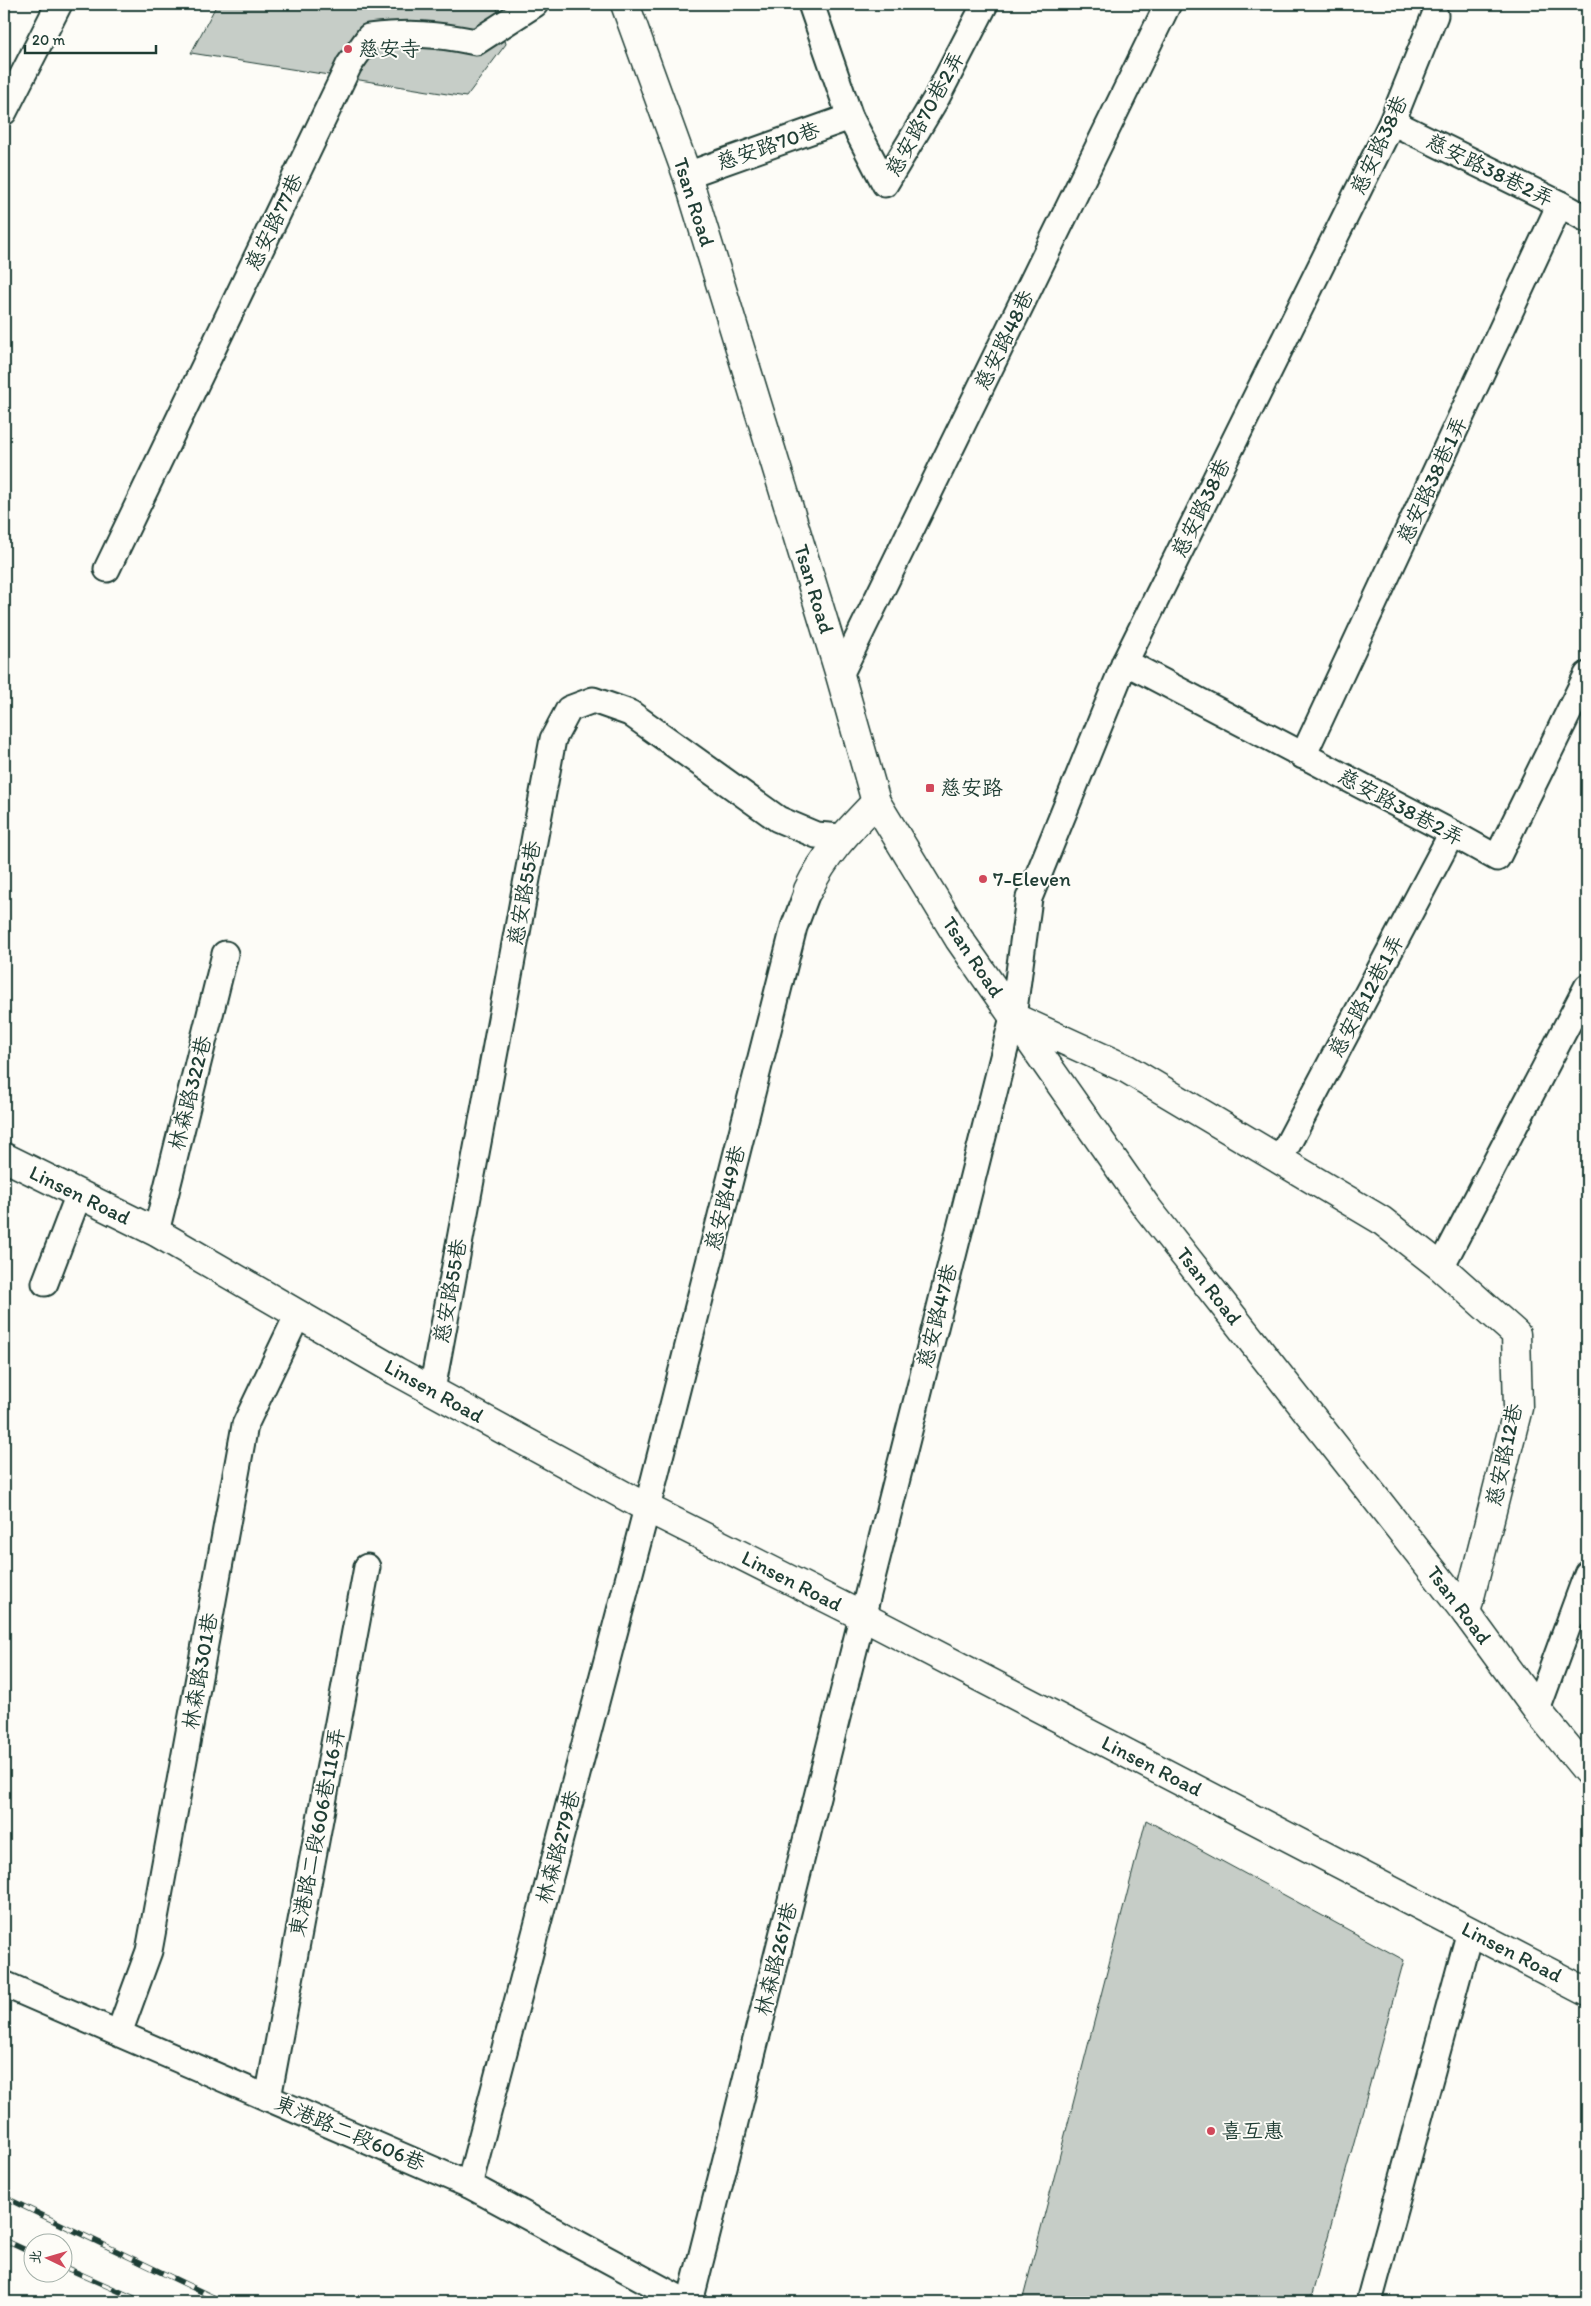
<svg xmlns="http://www.w3.org/2000/svg" width="1591" height="2306" viewBox="0 0 1591 2306" font-family="Itim,'LXGW WenKai TC',sans-serif">
<style>
.building{fill:#c6cdc7;stroke:#1f3d34}
.lines{fill:none;stroke-linecap:round;stroke-linejoin:round}
.service-casing{stroke:#1f3d34;stroke-width:29}
.minor-casing{stroke:#1f3d34;stroke-width:31}
.tertiary-casing{stroke:#1f3d34;stroke-width:31}
.service{stroke:#fdfcf7;stroke-width:25}
.minor{stroke:#fdfcf7;stroke-width:28}
.tertiary{stroke:#fdfcf7;stroke-width:28}
.rail-casing{stroke:#1f3d34;stroke-width:5.5}
.rail{stroke:#fdfcf7;stroke-width:4;stroke-dasharray:11;stroke-linecap:butt}
.poi-dot{fill:#d1495b;stroke:#fdfcf7;stroke-width:2}
.labels{text-anchor:middle;stroke-width:4;stroke-linejoin:round;paint-order:stroke}
.poi-label{font-size:21px;fill:#1f3d34;stroke:#fdfcf7;text-anchor:start}
.street-label{font-size:21px;fill:#1f3d34;stroke:#fdfcf7}
</style>
<rect width="100%" height="100%" fill="#fdfcf7"/>
<filter id="ink" filterUnits="userSpaceOnUse"><feTurbulence type="fractalNoise" baseFrequency=".02" numOctaves="2"/><feDisplacementMap in="SourceGraphic" scale="10" xChannelSelector="R" yChannelSelector="G"/><feConvolveMatrix kernelMatrix="1 2 1 2 8 2 1 2 1" color-interpolation-filters="sRGB"/></filter>
<g filter="url(#ink)">
<g class="building">
<path d="M 217,4 L 496,4 L 506,44 L 466,97 L 191,53 Z"/>
<path d="M 1146,1820 L 1404,1960 L 1310,2302 L 1022,2302 Z"/>
</g>
<g class="lines">
<defs>
<g id="service">
<path d="M 811,4 L 850,117 L 885,184 L 937,97 L 985,4"/>
<path d="M 4,112 L 59,4"/>
<path d="M 1392,122 L 1560,204 L 1587,219"/>
<path d="M 687,175 L 850,117"/>
<path d="M 107,569 L 349,65 L 369,37 C 410,32 436,34 476,42 L 535,4"/>
<path d="M 1125,662 L 1452,833 L 1497,858 L 1587,675"/>
<path d="M 840,675 L 1168,4"/>
<path d="M 1303,756 L 1560,204"/>
<path d="M 1280,1159 L 1452,833"/>
<path d="M 156,1232 L 225,954"/>
<path d="M 1441,1267 L 1587,987"/>
<path d="M 45,1283 L 79,1194"/>
<path d="M 432,1390 L 553,739 L 569,709 L 593,700 L 630,713 L 778,819 L 816,835 L 842,837"/>
<path d="M 1537,1710 L 1587,1574"/>
<path d="M 4,1984 L 469,2185 L 686,2302"/>
<path d="M 119,2033 L 149,1951 L 245,1425 L 298,1314"/>
<path d="M 268,2098 L 367,1567"/>
<path d="M 469,2185 L 647,1508 L 794,927 L 808,890"/>
<path d="M 690,2302 L 1013,1017 L 1029,898 L 1125,662 L 1392,122 L 1435,15"/>
<path d="M 1369,2302 L 1470,1931"/>
</g>
<g id="minor">
<path d="M 808,890 C 825,854 849,830 876,802"/>
<path d="M 1013,1017 L 1127,1069 L 1381,1220 L 1441,1267 L 1516,1334 L 1518,1408 L 1466,1613"/>
<path d="M 4,1157 L 156,1232 L 396,1371 L 647,1508 L 862,1616 L 1587,1992"/>
</g>
<path id="tertiary" d="M 625,4 L 687,175 L 840,675 L 876,802 L 959,939 L 1148,1209 L 1466,1613 L 1537,1710 L 1587,1771"/>
</defs>
<use href="#service" class="service-casing"/>
<use href="#minor" class="minor-casing"/>
<use href="#tertiary" class="tertiary-casing"/>
<use href="#service" class="service"/>
<use href="#minor" class="minor"/>
<use href="#tertiary" class="tertiary"/>
<defs>
<g id="rail">
<path d="M 4,2197 L 223,2302"/>
<path d="M 4,2240 L 32,2253"/>
<path d="M 62,2266 L 143,2302"/>
</g>
</defs>
<use href="#rail" class="rail-casing"/>
<use href="#rail" class="rail"/>
</g>
</g>
<g class="poi-dot">
<circle cx="348" cy="49" r="5"/>
<rect x="925" y="783" width="10" height="10" rx="2.5"/>
<circle cx="983" cy="879" r="5"/>
<circle cx="1211" cy="2131" r="5"/>
</g>
<g class="labels">
<g class="poi-label">
<text x="358" y="56">慈安寺</text>
<text x="940" y="795">慈安路</text>
<text x="993" y="886">7-Eleven</text>
<text x="1221" y="2138">喜互惠</text>
</g>
<g class="street-label">
<text transform="translate(925 114) rotate(-61)" y="7">慈安路70巷2弄</text>
<text transform="translate(1379 145) rotate(-65)" y="7">慈安路38巷</text>
<text transform="translate(768 146) rotate(-19)" y="7">慈安路70巷</text>
<text transform="translate(1490 170) rotate(26)" y="7">慈安路38巷2弄</text>
<text transform="translate(694 202) rotate(72)" y="7">Tsan Road</text>
<text transform="translate(274 222) rotate(-64)" y="7">慈安路77巷</text>
<text transform="translate(1004 340) rotate(-64)" y="7">慈安路48巷</text>
<text transform="translate(1432 480) rotate(-65)" y="7">慈安路38巷1弄</text>
<text transform="translate(1201 508) rotate(-64)" y="7">慈安路38巷</text>
<text transform="translate(814 589) rotate(73)" y="7">Tsan Road</text>
<text transform="translate(1401 807) rotate(28)" y="7">慈安路38巷2弄</text>
<text transform="translate(524 893) rotate(-80)" y="7">慈安路55巷</text>
<text transform="translate(973 957) rotate(56)" y="7">Tsan Road</text>
<text transform="translate(1366 996) rotate(-62)" y="7">慈安路12巷1弄</text>
<text transform="translate(190 1093) rotate(-76)" y="7">林森路322巷</text>
<text transform="translate(80 1195) rotate(26)" y="7">Linsen Road</text>
<text transform="translate(725 1198) rotate(-76)" y="7">慈安路49巷</text>
<text transform="translate(1209 1286) rotate(52)" y="7">Tsan Road</text>
<text transform="translate(450 1291) rotate(-80)" y="7">慈安路55巷</text>
<text transform="translate(937 1316) rotate(-76)" y="7">慈安路47巷</text>
<text transform="translate(434 1391) rotate(29)" y="7">Linsen Road</text>
<text transform="translate(1504 1455) rotate(-78)" y="7">慈安路12巷</text>
<text transform="translate(792 1581) rotate(27)" y="7">Linsen Road</text>
<text transform="translate(1459 1605) rotate(53)" y="7">Tsan Road</text>
<text transform="translate(200 1671) rotate(-80)" y="7">林森路301巷</text>
<text transform="translate(1152 1766) rotate(27)" y="7">Linsen Road</text>
<text transform="translate(317 1832) rotate(-79)" y="7">東港路二段606巷116弄</text>
<text transform="translate(558 1847) rotate(-75)" y="7">林森路279巷</text>
<text transform="translate(1512 1952) rotate(27)" y="7">Linsen Road</text>
<text transform="translate(776 1959) rotate(-76)" y="7">林森路267巷</text>
<text transform="translate(350 2133) rotate(23)" y="7">東港路二段606巷</text>
</g>
</g>
<rect width="1591" height="2306" fill="none" stroke="#fdfcf7" stroke-width="20"/>
<rect x="10" y="10" width="1571" height="2286" fill="none" stroke="#1f3d34" stroke-width="2" filter="url(#ink)"/>
<g transform="translate(48 2258) rotate(275)"><circle r="24" fill="#fdfcf7" stroke="#a4b0a9"/>
<path d="M0-4L9 19L0 12L-9 19Z" fill="#d1495b"/>
<text y="-8" font-size="14" font-weight="bold" text-anchor="middle" fill="#1f3d34">北</text>
</g>
<path d="M25 45v8h131v-8" fill="none" stroke="#1f3d34" stroke-width="2.5"/>
<text x="32" y="45" font-size="15" fill="#1f3d34" stroke="#fdfcf7" stroke-width="4" paint-order="stroke">20 m</text>
</svg>
